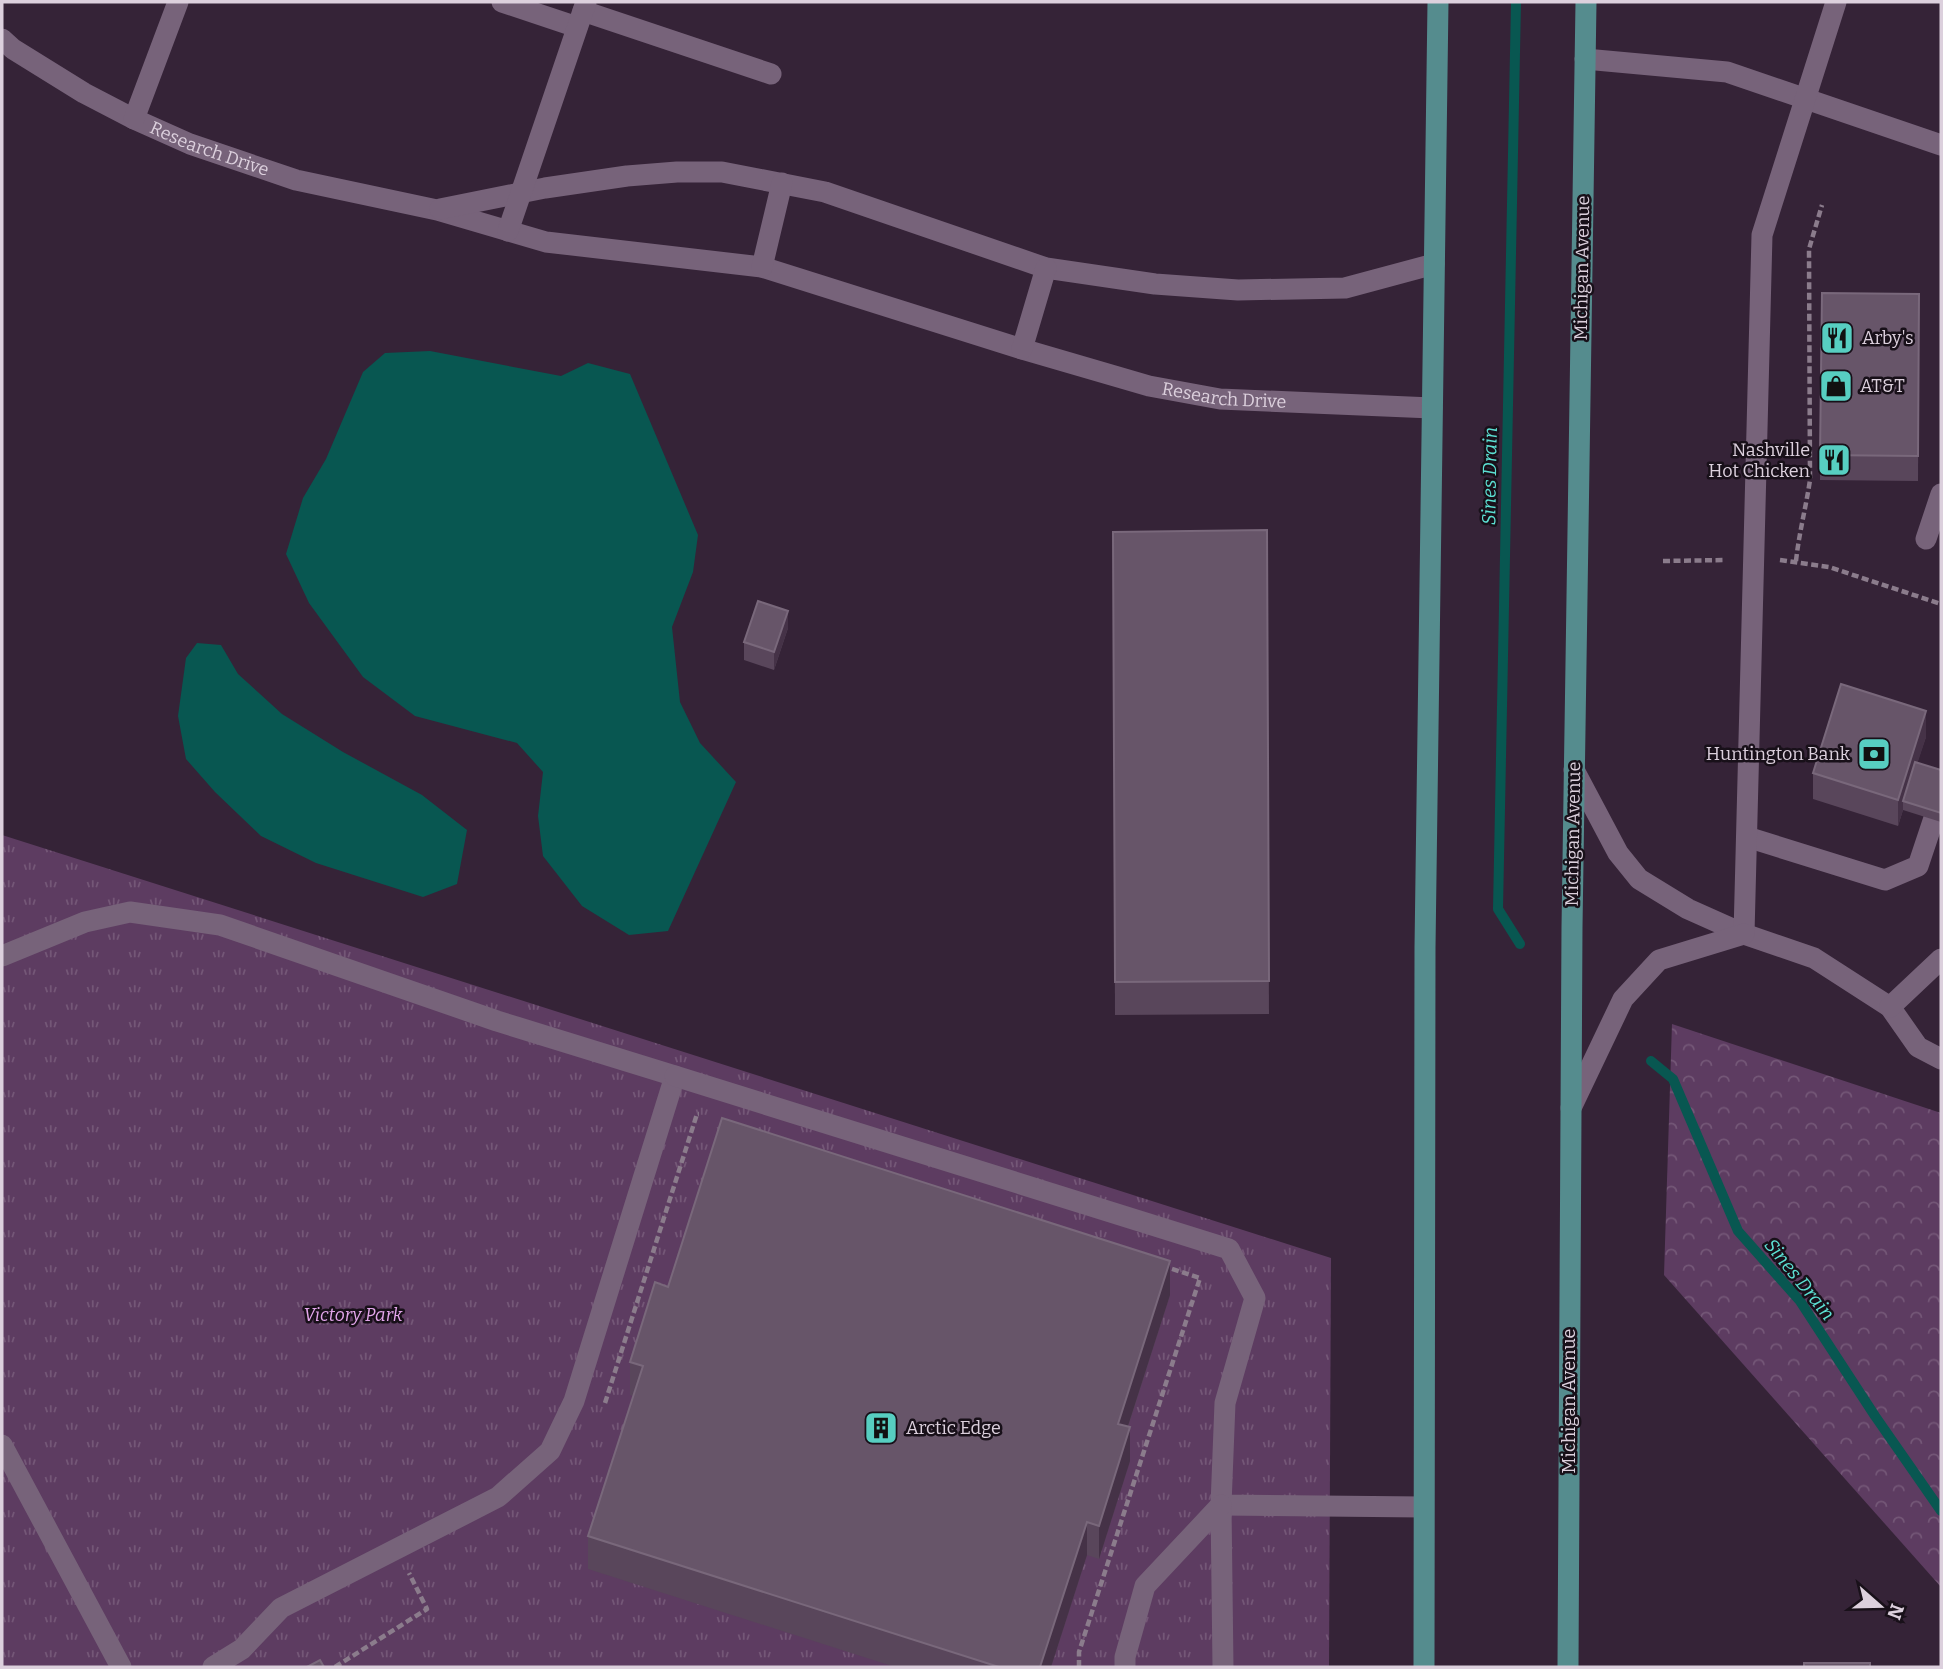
<svg xmlns="http://www.w3.org/2000/svg" width="1943" height="1669" viewBox="0 0 1943 1669" font-family="Bitter,serif">
<style>
.forest{fill:url(#forest-crowns)}
.park{fill:url(#park-tufts)}
.water{fill:#085751}
.lines{fill:none;stroke-linecap:round;stroke-linejoin:round}
.stream{stroke:#085751;stroke-width:10}
.path{stroke:#8b7c8c;stroke-width:4.5;stroke-dasharray:7 3.5;stroke-linecap:butt}
.minor{stroke:#77637a;stroke-width:21}
.major{stroke:#558c8e;stroke-width:21}
.wall{fill:#59465b}
.shaded-wall{fill:#453247}
.building{fill:#675569;stroke:#79687b;stroke-width:2}
.labels{text-anchor:middle;stroke-width:5;stroke-linejoin:round;paint-order:stroke}
.street-label{font-size:18px;fill:#dcd0dd;stroke:#181019}
.poi-label{font-size:18px;fill:#dcd0dd;stroke:#181019;text-anchor:start}
.park-label{font-size:18px;font-style:italic;fill:#e4a6ec;stroke:#181019}
.water-label{font-size:19px;font-style:italic;fill:#5ce0d3;stroke:#181019}
</style>
<defs>
<pattern id="forest-crowns" width="20" height="18" patternUnits="userSpaceOnUse" patternTransform="scale(1.75)"><rect width="20" height="18" fill="#5d3c61"/><path d="M2 6a3 3 0 1 1 6 0M12 15a3 3 0 1 1 6 0" fill="none" stroke="#745777"/></pattern>
<pattern id="park-tufts" width="24" height="20" patternUnits="userSpaceOnUse" patternTransform="scale(1.75)"><rect width="24" height="20" fill="#5d3c61"/><path d="M3 7l-1-3M5 7V3M7 7l1-3M15 17l-1-3M17 17v-4M19 17l1-3" fill="none" stroke="#745777"/></pattern>
</defs>
<rect width="100%" height="100%" fill="#352337"/>
<path class="forest" d="M 1672,1024 L 1941,1113 L 1941,1587 L 1664,1275 Z"/>
<path class="park" d="M 2,835 L 1331,1258 L 1329,1667 L 2,1667 Z"/>
<g class="water">
<path d="M 430,351 L 561,376 L 588,363 L 630,374 L 698,535 L 693,572 L 672,627 L 680,702 L 700,743 L 736,782 L 668,931 L 629,935 L 582,906 L 543,856 L 538,816 L 543,772 L 517,743 L 415,716 L 363,677 L 309,603 L 286,554 L 303,498 L 326,459 L 363,372 L 385,353 Z"/>
<path d="M 197,643 L 221,645 L 238,674 L 282,714 L 343,752 L 422,795 L 467,830 L 457,884 L 423,897 L 316,863 L 261,836 L 215,792 L 186,759 L 178,716 L 186,658 Z"/>
</g>
<g class="lines">
<g class="stream">
<path d="M 1516,2 L 1498,909 L 1520,944"/>
<path d="M 1651,1061 L 1673,1079 L 1738,1231 L 1800,1301 L 1875,1416 L 1941,1511"/>
</g>
<g class="path">
<path d="M 1780,560 L 1829,567 L 1941,604"/>
<path d="M 1663,561 L 1725,560"/>
<path d="M 1796,561 C 1799,533 1806,507 1810,480 L 1809,249 L 1822,205"/>
<path d="M 605,1403 L 697,1114 L 699,1114"/>
<path d="M 335,1667 L 427,1609 L 409,1573"/>
<path d="M 1079,1667 L 1079,1652 L 1200,1278 L 1166,1267"/>
</g>
<g class="minor">
<path d="M 502,2 L 577,27"/>
<path d="M 583,11 L 771,74"/>
<path id="s1" d="M 2,39 L 13,49 L 84,93 L 134,119 L 190,144 L 296,180 L 437,210 L 546,242 L 762,267 L 1022,349 L 1149,386 L 1220,399 L 1432,408"/>
<path d="M 1585,59 L 1727,72 L 1941,145"/>
<path d="M 134,119 L 178,2"/>
<path d="M 440,209 L 545,188 L 627,176 L 677,172 L 722,172 L 825,192 L 1046,268 L 1155,284 L 1238,290 L 1345,288 L 1434,264"/>
<path d="M 508,231 L 586,2"/>
<path d="M 762,267 L 782,183"/>
<path d="M 1022,349 L 1046,268"/>
<path d="M 1926,539 L 1941,494"/>
<path d="M 1574,770 L 1618,853 L 1639,879 L 1688,909 L 1744,934 L 1814,958 L 1890,1007 L 1918,1047 L 1941,1059"/>
<path d="M 1747,837 L 1885,880 L 1918,866 L 1941,797"/>
<path d="M 1744,934 L 1762,235 L 1836,2"/>
<path d="M 2,956 L 85,922 L 130,912 L 220,925 L 497,1021 L 675,1076 L 574,1401 L 550,1451 L 498,1497 L 281,1608 L 242,1649 L 213,1667"/>
<path d="M 1890,1007 L 1941,959"/>
<path d="M 675,1076 L 1229,1249 L 1255,1298 L 1225,1403 L 1221,1505 L 1423,1507"/>
<path d="M 1571,1108 L 1623,999 L 1659,960 L 1744,934"/>
<path d="M 2,1445 L 121,1667"/>
<path d="M 1221,1505 L 1223,1667"/>
<path d="M 1125,1667 L 1125,1657 L 1145,1586 L 1221,1505"/>
</g>
<g class="major">
<path d="M 1424,1667 L 1425,948 L 1438,2"/>
<path d="M 1568,1667 L 1572,927 L 1586,2"/>
</g>
</g>
<g class="wall">
<path d="M 1822,293 L 1919,294 L 1918,481 L 1820,480 Z"/>
<path d="M 1267,530 L 1269,1014 L 1115,1015 L 1113,532 Z"/>
<path d="M 788,628 L 774,670 L 744,660 L 744,642 Z"/>
<path d="M 1926,737 L 1917,763 L 1941,770 L 1941,822 L 1903,810 L 1898,826 L 1813,799 L 1813,773 Z"/>
<path d="M 668,1287 L 1170,1295 L 1128,1427 L 1130,1461 L 1099,1559 L 1087,1555 L 1051,1667 L 895,1667 L 588,1569 L 588,1536 L 633,1396 L 630,1395 L 630,1362 Z"/>
</g>
<g class="shaded-wall">
<path d="M 788,611 L 788,628 L 774,670 L 774,652 Z"/>
<path d="M 1926,711 L 1926,737 L 1905,802 L 1903,801 L 1903,810 L 1898,826 L 1898,800 Z"/>
<path d="M 1170,1261 L 1170,1295 L 1118,1457 L 1118,1424 Z"/>
<path d="M 1130,1427 L 1130,1461 L 1099,1559 L 1099,1526 Z"/>
<path d="M 1087,1522 L 1087,1555 L 1051,1667 L 1040,1667 Z"/>
</g>
<g class="building">
<path d="M 1822,293 L 1919,294 L 1918,456 L 1820,455 Z"/>
<path d="M 1267,530 L 1269,981 L 1115,982 L 1113,532 Z"/>
<path d="M 758,601 L 788,611 L 774,652 L 744,642 Z"/>
<path d="M 1841,684 L 1926,711 L 1898,800 L 1813,773 Z"/>
<path d="M 1915,762 L 1941,770 L 1941,813 L 1903,801 Z"/>
<path d="M 722,1118 L 1170,1261 L 1118,1424 L 1130,1427 L 1099,1526 L 1087,1522 L 1040,1667 L 999,1667 L 588,1536 L 643,1366 L 630,1362 L 655,1282 L 668,1287 Z"/>
<path d="M 320,1660 L 324,1667 L 307,1667 Z"/>
<rect x="1804" y="1663" width="66" height="4"/>
</g>
<defs>
<symbol id="restaurant-square" viewBox="-11 -11 22 22"><rect x="-9" y="-9" width="18" height="18" rx="4" fill="#57cec1" stroke="#181019"/><path d="M-5-6h1v4h1v-4h1v4h1v-4h1v5L-1.5 .5V6h-2V.5L-5-1ZM5-6V6H3V1.5H1.5Q1.5-4 5-6Z" fill="#111"/></symbol>
<symbol id="shop-square" viewBox="-11 -11 22 22"><rect x="-9" y="-9" width="18" height="18" rx="4" fill="#57cec1" stroke="#181019"/><path d="M-5-2.5h2.3a2.7 3.5 0 0 1 5.4 0H5L5.5 6h-11ZM-1.5-2.5h3a1.5 2.3 0 0 0-3 0Z" fill="#111"/></symbol>
<symbol id="bank-square" viewBox="-11 -11 22 22"><rect x="-9" y="-9" width="18" height="18" rx="4" fill="#57cec1" stroke="#181019"/><path d="M-6-4H6V4H-6ZM0-2.3a2.3 2.3 0 1 0 0 4.6a2.3 2.3 0 1 0 0-4.6Z" fill="#111"/></symbol>
<symbol id="building-square" viewBox="-11 -11 22 22"><rect x="-9" y="-9" width="18" height="18" rx="4" fill="#57cec1" stroke="#181019"/><path d="M-4-6H4V6H1V3H-1V6H-4ZM-2.5-4.3h1.7v1.8h-1.7ZM.8-4.3h1.7v1.8H.8ZM-2.5-1h1.7V.8h-1.7ZM.8-1h1.7V.8H.8Z" fill="#111"/></symbol>
</defs>
<g fill-rule="evenodd">
<use href="#restaurant-square" x="1818" y="319" width="38" height="38"/>
<use href="#shop-square" x="1817" y="367" width="38" height="38"/>
<use href="#restaurant-square" x="1815" y="441" width="38" height="38"/>
<use href="#bank-square" x="1855" y="735" width="38" height="38"/>
<use href="#building-square" x="862" y="1409" width="38" height="38"/>
</g>
<g class="labels">
<g class="street-label">
<text dy="6" stroke="none"><textPath href="#s1" startOffset="236">Research Drive</textPath></text>
<text transform="translate(1582 268) rotate(-89)" y="6">Michigan Avenue</text>
<text dy="6" stroke="none"><textPath href="#s1" startOffset="1284">Research Drive</textPath></text>
<text transform="translate(1573 834) rotate(-89)" y="6">Michigan Avenue</text>
<text transform="translate(1569 1401) rotate(-90)" y="6">Michigan Avenue</text>
</g>
<g class="poi-label">
<text x="1862" y="344">Arby's</text>
<text x="1860" y="392">AT&amp;T</text>
<text x="1810" y="456" text-anchor="end">Nashville<tspan x="1810" dy="21">Hot Chicken</tspan></text>
<text x="1850" y="760" text-anchor="end">Huntington Bank</text>
<text x="906" y="1434">Arctic Edge</text>
</g>
<g class="park-label">
<text x="353" y="1321">Victory Park</text>
</g>
<g class="water-label">
<text transform="translate(1489 476) rotate(-89)" y="7">Sines Drain</text>
<text transform="translate(1800 1279) rotate(51)" y="7">Sines Drain</text>
</g>
</g>
<rect width="1943" height="1669" fill="none" stroke="#dcd0dd" stroke-width="7"/>
<g transform="translate(1880 1606) rotate(110)" stroke="#181019" stroke-width="5" paint-order="stroke">
<path d="M0-5L12 26L0 18L-12 26Z" fill="#dcd0dd"/>
<text y="-10" font-size="19" font-weight="bold" text-anchor="middle" fill="#dcd0dd">N</text>
</g>
</svg>
